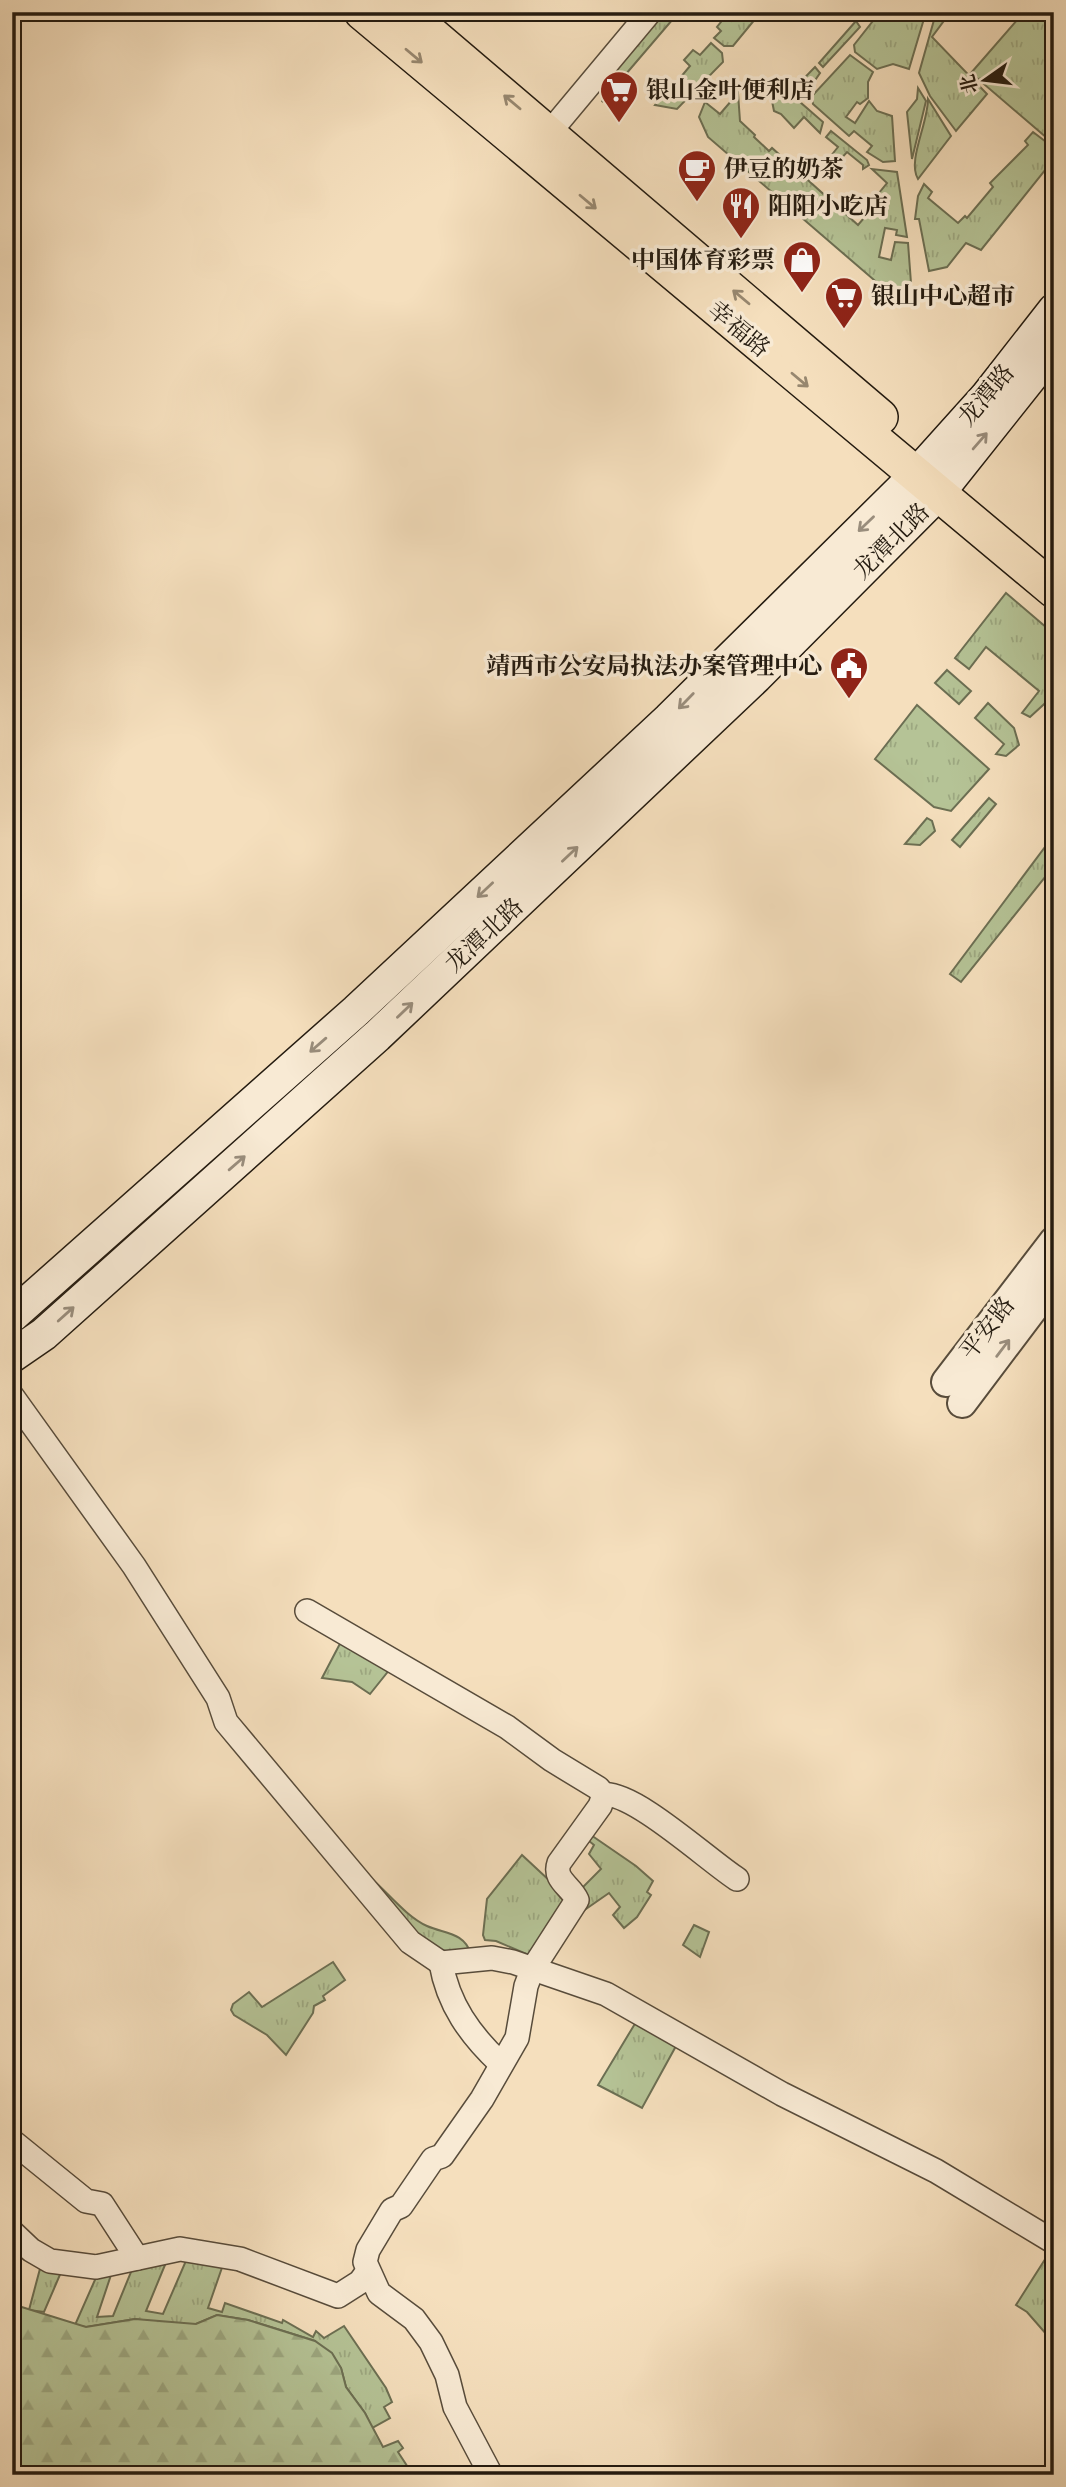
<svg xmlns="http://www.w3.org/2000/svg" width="1066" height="2487" viewBox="0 0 1066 2487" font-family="'Old Standard TT','Noto Serif SC',serif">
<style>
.grass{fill:url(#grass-tufts);stroke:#6c6f53;stroke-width:2}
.forest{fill:url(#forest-firs);stroke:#6c6f53;stroke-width:2}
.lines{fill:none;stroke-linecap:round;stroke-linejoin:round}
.minor-casing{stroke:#584c3b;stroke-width:26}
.tertiary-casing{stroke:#584c3b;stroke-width:32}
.secondary-casing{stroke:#241b10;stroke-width:35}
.primary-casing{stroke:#241b10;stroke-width:38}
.minor{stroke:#f8ead4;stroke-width:23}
.tertiary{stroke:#f8ead4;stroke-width:28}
.secondary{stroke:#f8ead4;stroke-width:32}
.primary{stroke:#f5dfbd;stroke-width:35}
.oneway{stroke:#97876f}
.oneway2{stroke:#998d7c}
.labels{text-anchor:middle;stroke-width:7;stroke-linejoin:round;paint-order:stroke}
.poi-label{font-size:24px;font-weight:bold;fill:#241b10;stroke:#f8ead4;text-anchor:start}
.street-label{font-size:24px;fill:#241b10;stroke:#f8ead4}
</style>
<defs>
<pattern id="grass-tufts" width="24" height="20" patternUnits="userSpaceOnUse" patternTransform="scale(1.75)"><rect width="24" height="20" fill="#b5c396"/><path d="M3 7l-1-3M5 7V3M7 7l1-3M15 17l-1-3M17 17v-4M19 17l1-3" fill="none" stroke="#9ca780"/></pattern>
<pattern id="forest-firs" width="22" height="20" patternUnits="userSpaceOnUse" patternTransform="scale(1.75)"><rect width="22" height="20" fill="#b5c396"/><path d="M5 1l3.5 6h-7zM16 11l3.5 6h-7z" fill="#9ca780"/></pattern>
</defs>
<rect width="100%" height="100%" fill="#f5dfbd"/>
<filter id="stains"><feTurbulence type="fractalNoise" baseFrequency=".00286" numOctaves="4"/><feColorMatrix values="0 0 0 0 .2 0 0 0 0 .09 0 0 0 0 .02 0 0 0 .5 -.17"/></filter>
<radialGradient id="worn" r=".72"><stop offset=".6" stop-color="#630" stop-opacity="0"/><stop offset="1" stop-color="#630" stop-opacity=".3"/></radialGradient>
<g class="grass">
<path d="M 659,12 L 679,12 L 602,102 L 612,75 Z"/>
<path d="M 738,12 L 761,12 L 733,46 L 724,46 L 714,38 L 721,31 L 717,27 L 725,17 L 731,21 Z"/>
<path d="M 880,12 L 926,12 L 909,69 L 893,64 L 877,69 L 855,52 L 854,45 Z"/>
<path d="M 1024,12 L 1054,12 L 1054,144 L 971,73 Z"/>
<path d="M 939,18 L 943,22 L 932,37 L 987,94 L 956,131 L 930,96 L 919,73 L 934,20 Z"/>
<path d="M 856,21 L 860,27 L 823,67 L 819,63 Z"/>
<path d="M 711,43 L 722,53 L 723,62 L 677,109 L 655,105 L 664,94 L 661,91 L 666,87 L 670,90 L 690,66 L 684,60 L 693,50 L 700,55 Z"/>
<path d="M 850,55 L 873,72 L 868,82 L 868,98 L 860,104 L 857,102 L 846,117 L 855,123 L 869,101 L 877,111 L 892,116 L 895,161 L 883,162 L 867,152 L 872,146 L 854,131 L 849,136 L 813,104 L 812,96 Z"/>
<path d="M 815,67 L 820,73 L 800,102 L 823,122 L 820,133 L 804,117 L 794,128 L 781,114 L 774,111 L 772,101 L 777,95 L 783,100 Z"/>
<path d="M 918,88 L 926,101 L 912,159 L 907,112 L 917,99 Z"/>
<path d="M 738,93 L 740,121 L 755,135 L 754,137 L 769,151 L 772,148 L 858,225 L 882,197 L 879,193 L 887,183 L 872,169 L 897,172 L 907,237 L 896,235 L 897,230 L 885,228 L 879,257 L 891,260 L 895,242 L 908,243 L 911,283 L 908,292 L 899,297 L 888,292 L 708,137 L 699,117 L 705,102 L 720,114 Z"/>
<path d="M 928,99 L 951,136 L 918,179 C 907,161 928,124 928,99 Z"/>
<path d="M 831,131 L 867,160 L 869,165 L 863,169 L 863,165 L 847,152 L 837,163 L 830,157 L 838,147 L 826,137 Z"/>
<path d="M 1033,132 L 1054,148 L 1054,159 L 981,250 L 966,243 L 947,267 L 929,271 L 919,219 L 915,219 L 918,196 L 924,184 L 932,192 L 928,198 L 958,223 L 965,216 L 967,218 L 993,187 L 990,183 L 1028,145 L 1025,141 Z"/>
<path d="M 1006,593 L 1054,634 L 1054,695 L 1030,717 L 1022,713 L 1039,691 L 986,647 L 969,669 L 955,658 Z"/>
<path d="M 947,670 L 971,691 L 959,704 L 935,683 Z"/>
<path d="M 988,703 L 1014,728 L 1019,745 L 1006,756 L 996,754 L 1004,744 L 975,718 Z"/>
<path d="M 917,705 L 989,769 L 951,811 L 934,807 L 875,759 Z"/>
<path d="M 989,798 L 996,804 L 960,847 L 952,840 Z"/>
<path d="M 927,818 L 932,821 L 935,831 L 920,845 L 905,844 Z"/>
<path d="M 1054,835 L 1054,866 L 961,982 L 950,974 Z"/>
<path d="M 344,1636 L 390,1669 L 370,1694 L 352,1682 L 322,1678 Z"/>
<path d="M 588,1833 L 636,1866 L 653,1881 L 647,1892 L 651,1895 L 637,1917 L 624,1928 L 613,1915 L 620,1907 L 609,1893 L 583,1911 L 580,1890 L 601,1869 L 589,1854 L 594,1845 L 584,1837 Z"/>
<path d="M 522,1855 L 566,1896 L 531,1956 L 496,1941 L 485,1940 L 483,1935 L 487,1899 Z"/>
<path d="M 372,1879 C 389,1894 407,1917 427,1926 C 445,1934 464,1932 471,1954 C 464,1954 455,1956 449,1955 C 427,1950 382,1899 372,1879 Z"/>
<path d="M 694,1925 L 709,1932 L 700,1957 L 683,1945 Z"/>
<path d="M 333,1962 L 345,1980 L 323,1996 L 325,2000 L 314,2006 L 313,2013 L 286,2055 L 267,2035 L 234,2015 L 231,2010 L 233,2004 L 249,1992 L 262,2007 Z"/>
<path d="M 636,2022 L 676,2046 L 642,2108 L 598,2085 Z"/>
<path d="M 1049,2253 L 1054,2256 L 1054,2343 L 1027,2312 L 1016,2305 Z"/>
<path d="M 188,2256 L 225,2259 L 208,2308 L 222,2312 L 225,2303 L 282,2323 L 283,2320 L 313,2337 L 316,2331 L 324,2338 L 344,2326 L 386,2388 L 392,2402 L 384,2407 L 390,2418 L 372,2428 L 365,2413 L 346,2387 L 341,2368 L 315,2341 L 248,2320 L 217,2315 L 196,2324 L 181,2325 L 135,2319 L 86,2327 L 75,2325 L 98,2273 L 113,2269 L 97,2317 L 113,2316 L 133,2267 L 167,2260 L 146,2311 L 163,2314 Z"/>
<path d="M 41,2265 L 62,2270 L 44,2312 L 29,2310 Z"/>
</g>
<path class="forest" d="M 12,2304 L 86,2327 L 135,2319 L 196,2324 L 217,2315 L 248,2320 L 315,2341 L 332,2353 L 341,2368 L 346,2387 L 365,2413 L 383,2447 L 398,2441 L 403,2448 L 398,2452 L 413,2475 L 12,2475 Z"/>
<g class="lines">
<defs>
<g id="minor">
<path d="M 549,133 L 650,12"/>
<path d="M 12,1396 L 134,1566 L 218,1698 L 226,1722 L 410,1942 L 441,1963 L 492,1958 L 513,1962 L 606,1994 L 782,2094 L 936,2171 L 1054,2242"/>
<path d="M 307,1611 L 507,1727 L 552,1760 L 598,1788 L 604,1795 L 600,1806 L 559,1863 C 553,1880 571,1886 577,1900 L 532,1970 L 526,1986 L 517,2038 L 482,2099 L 442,2156 L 433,2159 L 401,2206 L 392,2210 L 368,2250 L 365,2262 L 379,2293 L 414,2319 L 431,2342 L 447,2375 L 455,2407 L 491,2475"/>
<path d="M 604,1795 C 633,1791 709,1861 737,1879"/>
<path d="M 441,1963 C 448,2004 470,2035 500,2063"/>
<path d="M 12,2141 L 86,2201 L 102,2204 L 137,2258"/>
<path d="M 12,2232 L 31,2250 L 50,2261 L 96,2267 L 180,2249 L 240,2259 L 338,2296 L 360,2282 L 368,2271"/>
</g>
<g id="tertiary">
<path d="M 946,1382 L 1054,1241"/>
<path d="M 962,1403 L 1054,1281"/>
</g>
<g id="secondary">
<path d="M 12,1316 L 356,1011 L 669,719 L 915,476 L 986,397 L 1054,310"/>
<path d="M 12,1356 L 44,1334 L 377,1036 L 756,677 L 937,495 L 1054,348"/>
</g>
<g id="primary">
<path d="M 362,12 L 1054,590"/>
<path d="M 405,12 L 880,417"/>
</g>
</defs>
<use href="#minor" class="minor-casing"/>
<use href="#tertiary" class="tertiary-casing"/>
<use href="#secondary" class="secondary-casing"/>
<use href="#primary" class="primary-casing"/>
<use href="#minor" class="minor"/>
<use href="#tertiary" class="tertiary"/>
<use href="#secondary" class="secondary"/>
<use href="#primary" class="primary"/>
</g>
<defs><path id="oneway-shaft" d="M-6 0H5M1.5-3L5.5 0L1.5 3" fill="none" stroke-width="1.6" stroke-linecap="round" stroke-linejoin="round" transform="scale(1.75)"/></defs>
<g class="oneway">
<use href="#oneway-shaft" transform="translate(414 56) rotate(40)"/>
<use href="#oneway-shaft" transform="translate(512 102) rotate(-140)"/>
<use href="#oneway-shaft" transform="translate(588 202) rotate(40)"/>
<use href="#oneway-shaft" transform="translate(741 297) rotate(-140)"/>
<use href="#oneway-shaft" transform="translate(800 380) rotate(40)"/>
</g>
<g class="oneway2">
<use href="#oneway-shaft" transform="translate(980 441) rotate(-49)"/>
<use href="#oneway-shaft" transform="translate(866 524) rotate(136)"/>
<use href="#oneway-shaft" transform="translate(686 701) rotate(134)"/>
<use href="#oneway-shaft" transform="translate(570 854) rotate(-43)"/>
<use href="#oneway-shaft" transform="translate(485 890) rotate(137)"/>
<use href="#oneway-shaft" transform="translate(405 1010) rotate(-44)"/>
<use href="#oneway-shaft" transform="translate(318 1045) rotate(139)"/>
<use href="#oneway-shaft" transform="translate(237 1163) rotate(-41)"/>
<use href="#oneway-shaft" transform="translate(66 1314) rotate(-42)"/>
<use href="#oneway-shaft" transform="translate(1003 1348) rotate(-53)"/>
</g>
<defs>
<symbol id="supermarket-pin" viewBox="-11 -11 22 30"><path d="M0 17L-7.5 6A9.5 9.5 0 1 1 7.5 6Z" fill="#8f2418" stroke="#f8ead4"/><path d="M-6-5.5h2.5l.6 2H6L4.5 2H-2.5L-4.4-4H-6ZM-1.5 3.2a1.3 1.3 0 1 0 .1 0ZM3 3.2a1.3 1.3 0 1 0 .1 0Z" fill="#fff"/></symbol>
<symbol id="cafe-pin" viewBox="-11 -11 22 30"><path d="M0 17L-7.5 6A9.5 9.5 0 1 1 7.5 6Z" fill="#8f2418" stroke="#f8ead4"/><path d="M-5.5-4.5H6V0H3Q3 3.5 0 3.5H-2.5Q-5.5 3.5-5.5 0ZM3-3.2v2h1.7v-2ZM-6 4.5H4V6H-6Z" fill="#fff"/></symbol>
<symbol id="restaurant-pin" viewBox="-11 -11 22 30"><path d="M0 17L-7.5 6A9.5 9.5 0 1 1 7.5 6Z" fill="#8f2418" stroke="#f8ead4"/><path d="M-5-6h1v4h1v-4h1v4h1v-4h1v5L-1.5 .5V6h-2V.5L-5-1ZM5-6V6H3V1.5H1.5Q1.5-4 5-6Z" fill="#fff"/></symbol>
<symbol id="shop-pin" viewBox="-11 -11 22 30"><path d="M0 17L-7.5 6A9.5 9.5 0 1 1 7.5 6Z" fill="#8f2418" stroke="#f8ead4"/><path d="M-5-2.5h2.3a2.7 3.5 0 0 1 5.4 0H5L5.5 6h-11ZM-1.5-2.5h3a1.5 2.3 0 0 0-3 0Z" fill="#fff"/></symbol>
<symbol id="civic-pin" viewBox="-11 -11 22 30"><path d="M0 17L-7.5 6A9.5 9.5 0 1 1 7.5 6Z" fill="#8f2418" stroke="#f8ead4"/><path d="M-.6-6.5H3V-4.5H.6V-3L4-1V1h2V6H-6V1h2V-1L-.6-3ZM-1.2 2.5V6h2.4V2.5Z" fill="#fff"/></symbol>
</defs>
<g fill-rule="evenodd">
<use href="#supermarket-pin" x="597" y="68" width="44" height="60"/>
<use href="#cafe-pin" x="675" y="147" width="44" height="60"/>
<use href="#restaurant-pin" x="719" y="184" width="44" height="60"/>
<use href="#shop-pin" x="780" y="238" width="44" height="60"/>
<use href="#supermarket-pin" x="822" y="274" width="44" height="60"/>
<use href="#civic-pin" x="827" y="644" width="44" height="60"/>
</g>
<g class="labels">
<g class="poi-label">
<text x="646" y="98">银山金叶便利店</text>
<text x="724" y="177">伊豆的奶茶</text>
<text x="768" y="214">阳阳小吃店</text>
<text x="775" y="268" text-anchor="end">中国体育彩票</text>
<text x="871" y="304">银山中心超市</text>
<text x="822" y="674" text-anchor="end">靖西市公安局执法办案管理中心</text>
</g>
<g class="street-label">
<text transform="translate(739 329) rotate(40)" y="8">幸福路</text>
<text transform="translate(986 395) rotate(-50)" y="8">龙潭路</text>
<text transform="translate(891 541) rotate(-45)" y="8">龙潭北路</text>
<text transform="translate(484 935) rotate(-43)" y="8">龙潭北路</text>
<text transform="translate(987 1328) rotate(-52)" y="8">平安路</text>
</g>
</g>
<rect width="1066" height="2487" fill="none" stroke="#f5dfbd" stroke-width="42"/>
<rect x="14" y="14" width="1038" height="2459" fill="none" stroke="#241b10" stroke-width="3.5"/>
<rect x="21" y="21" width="1024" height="2445" fill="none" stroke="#241b10" stroke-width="2"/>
<g transform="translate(985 80) rotate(256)" stroke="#f8ead4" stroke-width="5" paint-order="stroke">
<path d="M0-5L12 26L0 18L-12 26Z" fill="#241b10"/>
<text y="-10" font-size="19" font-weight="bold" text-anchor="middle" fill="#241b10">北</text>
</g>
<rect width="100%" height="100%" filter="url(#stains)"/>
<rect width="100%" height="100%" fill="url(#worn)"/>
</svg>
